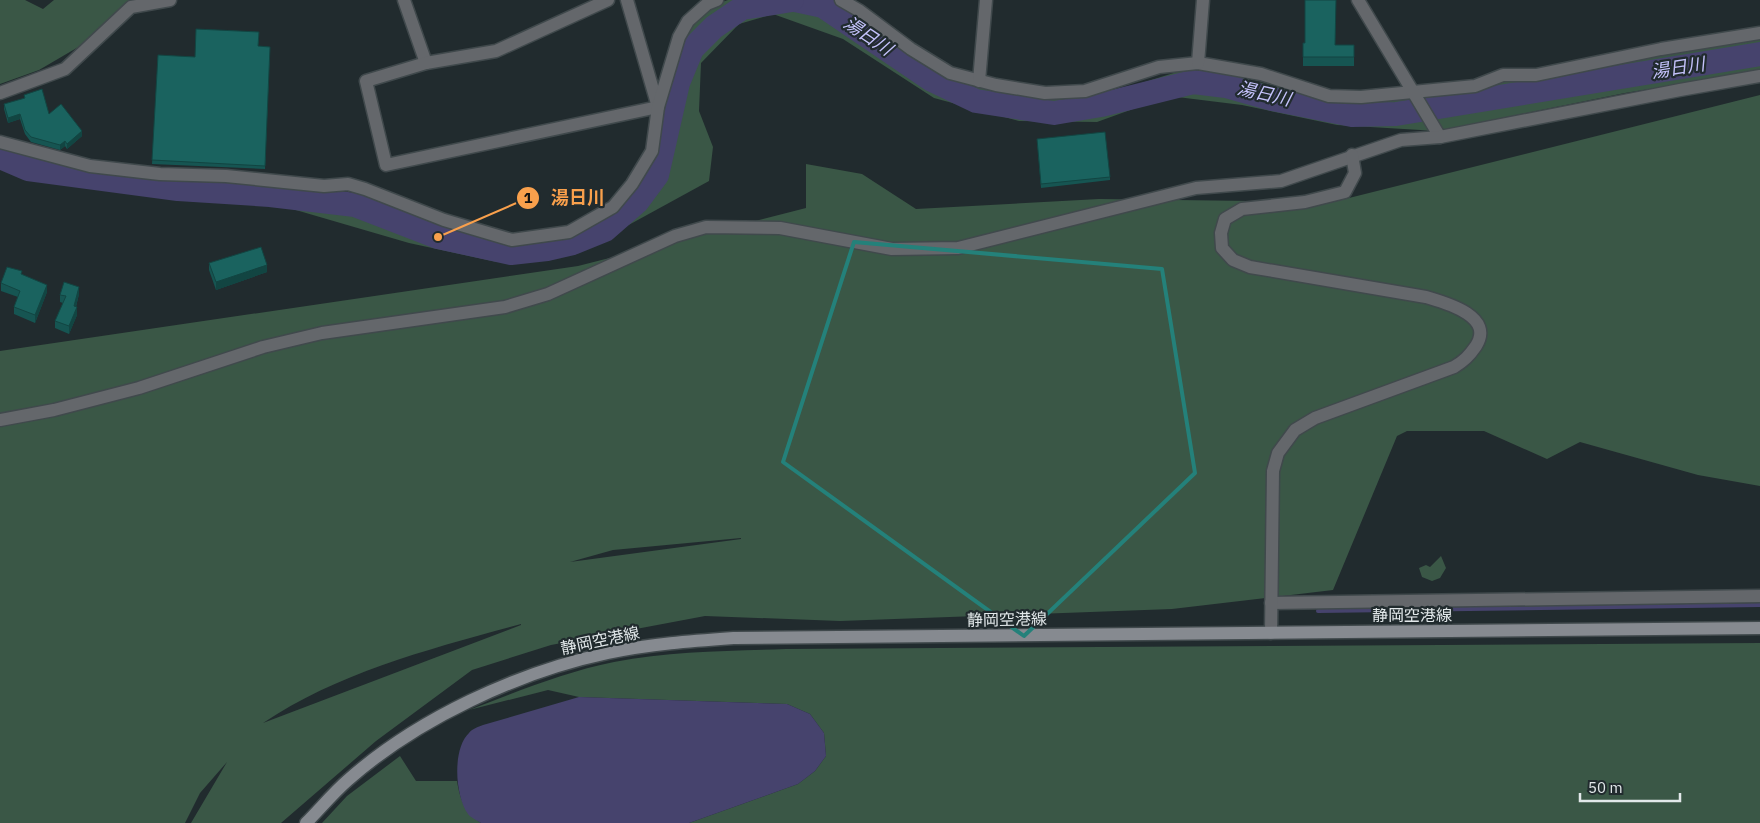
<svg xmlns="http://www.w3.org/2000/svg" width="1760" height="823" viewBox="0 0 1760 823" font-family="'IBM Plex Sans','Noto Sans JP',sans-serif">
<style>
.green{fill:#3a5746;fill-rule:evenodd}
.water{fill:#46436d}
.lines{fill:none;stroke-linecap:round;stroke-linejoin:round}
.stream{stroke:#46436d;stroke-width:4}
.river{stroke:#46436d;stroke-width:24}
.minor-casing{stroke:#40494c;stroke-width:15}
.tertiary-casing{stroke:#40494c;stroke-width:15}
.secondary-casing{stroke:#40494c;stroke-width:15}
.minor{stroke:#64676b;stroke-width:12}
.tertiary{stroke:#64676b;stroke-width:12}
.secondary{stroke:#868a90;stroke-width:12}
.wall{fill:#165552}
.shaded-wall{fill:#124542}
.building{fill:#1a635f;stroke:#124542}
.marked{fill:none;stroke:#24817a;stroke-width:4;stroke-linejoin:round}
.labels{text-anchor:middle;stroke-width:4.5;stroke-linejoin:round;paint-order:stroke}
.street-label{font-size:16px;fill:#e2e8ea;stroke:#212b2e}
.water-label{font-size:18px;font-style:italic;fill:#c4c2fb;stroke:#212b2e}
.leader{fill:none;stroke:#f9a04c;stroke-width:2}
.callout-dot{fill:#f9a04c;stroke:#212b2e;stroke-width:2}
.mark-label{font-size:15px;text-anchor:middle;font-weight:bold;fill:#111}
.callout-label{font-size:18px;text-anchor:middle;font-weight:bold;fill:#f9a04c;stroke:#212b2e;stroke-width:4.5;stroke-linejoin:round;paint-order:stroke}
</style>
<rect width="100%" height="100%" fill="#212b2e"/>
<g class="green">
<path d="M 0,0 L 25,0 L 43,9 L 54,0 L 145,0 L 104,32 L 39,70 L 0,84 Z"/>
<path d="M 728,0 L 831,0 L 856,12 L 897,45 L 964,85 L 1081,102 L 1180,71 L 1232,75 L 1324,99 L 1395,100 L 1760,39 L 1760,71 L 1625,93 L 1437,131 L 1337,125 L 1242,105 L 1169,96 L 1097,122 L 1019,121 L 934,98 L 843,39 L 773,14 L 739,24 L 701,63 L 699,111 L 713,147 L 709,181 L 583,250 L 497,262 L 409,243 L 258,199 L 128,194 L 0,169 L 0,141 L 149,172 L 353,194 L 512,245 L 570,236 L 623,205 L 653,160 L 687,33 L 710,6 Z"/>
<path d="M 1760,95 L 1760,486 L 1698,475 L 1580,442 L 1547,459 L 1484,431 L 1407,431 L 1397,436 L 1333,590 L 1172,609 L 840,621 L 705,616 L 551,645 L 472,670 L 376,741 L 281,823 L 191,823 L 227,762 L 200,793 L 185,823 L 0,823 L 0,351 L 578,266 L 806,208 L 806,164 L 862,174 L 916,209 L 1099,199 L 1333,202 ZM 741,538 L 741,539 L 570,562 L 613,550 ZM 521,624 L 521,625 L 263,723 C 339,672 433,648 521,624 Z"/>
<path d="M 1441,556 L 1446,568 L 1440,578 L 1432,581 L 1422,577 L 1419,568 L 1426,565 L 1430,567 Z"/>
<path d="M 1760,643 L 1760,823 L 689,823 L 798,784 L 815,771 L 826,756 L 824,733 L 810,714 L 787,704 L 579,697 L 548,690 L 469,710 C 516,692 564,672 614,662 C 671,651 729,651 786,649 Z"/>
<path d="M 400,756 L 416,781 L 457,781 C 460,800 465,812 481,823 L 322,823 L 347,796 Z"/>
</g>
<path class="water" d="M 579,697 L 787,704 L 810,714 L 824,733 L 826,756 L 815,771 L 798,784 L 689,823 L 481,823 C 477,820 471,818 468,814 C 455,796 452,749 469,733 C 472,729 478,727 483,725 Z"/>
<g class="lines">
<path class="stream" d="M 1318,611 L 1760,605"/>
<g class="river">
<path d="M 795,0 L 823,6 L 932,80 L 976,101 L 1054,113 L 1101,105 L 1193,82 L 1226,86 L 1272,99 L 1352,115 L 1396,114 L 1760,54"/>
<path d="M 0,157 L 28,169 L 178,189 L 270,195 L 355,205 L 438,237 L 511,253 L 547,249 L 573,243 L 605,230 L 637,202 L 657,175 L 678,83 L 692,49 L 714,27 L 742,8 L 792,0"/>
</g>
<defs>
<g id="minor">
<path d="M 404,0 L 426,63"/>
<path d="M 608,0 L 496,51 L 426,63 L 366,81 L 386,165 L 658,107 L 627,0"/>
<path d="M 841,0 L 860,11 L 911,49 L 950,73 L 996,85 L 1045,93 L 1085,91 L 1159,67 L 1198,63 L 1261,74 L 1329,96 L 1361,97 L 1475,86 L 1503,75 L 1536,75 L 1661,49 L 1760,33"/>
<path d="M 1358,0 L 1440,137"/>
<path d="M 1198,63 L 1203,0"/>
<path d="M 979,81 L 986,0"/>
<path d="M 0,93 L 65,69 L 131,7 L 170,0"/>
<path d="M 0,142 L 90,166 L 160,174 L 226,176 L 324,186 L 348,184 L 365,189 L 444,220 L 512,240 L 569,232 L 613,207 L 632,184 L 652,151 L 658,107 L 679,37 L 688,21 L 707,4 L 717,0"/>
<path d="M 1271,603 L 1760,596"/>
</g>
<g id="tertiary">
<path d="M 0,420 L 54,410 L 139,388 L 263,347 L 322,333 L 505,307 L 548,294 L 675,236 L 706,227 L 780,228 L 892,249 L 958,248 L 1196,188 L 1281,181 L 1401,140 L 1440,137 L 1680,90 L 1760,76"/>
<path d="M 1271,633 L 1273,471 L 1278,453 L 1295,430 L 1315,418 L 1454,367 C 1464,361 1469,356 1476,346 C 1495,316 1446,303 1426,297 L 1250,267 L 1233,260 L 1222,248 L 1221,233 L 1225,219 L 1242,209 L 1305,202 L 1345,192 L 1355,173 L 1352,155"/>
</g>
<path id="secondary" d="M 306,823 C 320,809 333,793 348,780 C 417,719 518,672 608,653 C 650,644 693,641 735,638 L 1760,628"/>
</defs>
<use href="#minor" class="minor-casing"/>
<use href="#tertiary" class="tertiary-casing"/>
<use href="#secondary" class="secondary-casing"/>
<use href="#minor" class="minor"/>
<use href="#tertiary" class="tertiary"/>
<use href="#secondary" class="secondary"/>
</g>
<g class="wall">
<path d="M 259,35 L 258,46 L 270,47 L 265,169 L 152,164 L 158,55 L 195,57 Z"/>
<path d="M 1303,43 L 1335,45 L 1354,45 L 1354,66 L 1303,66 Z"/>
<path d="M 24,95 L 49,114 L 82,136 L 67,149 L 65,146 L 60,150 L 31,142 L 25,134 L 20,119 L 8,123 L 4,109 L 4,104 L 24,99 Z"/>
<path d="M 1037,139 L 1110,177 L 1110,180 L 1041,188 Z"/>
<path d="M 209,263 L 267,272 L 216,290 L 209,270 Z"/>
<path d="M 22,274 L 47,292 L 35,323 L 14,314 L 14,307 L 18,297 L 1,291 L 1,283 Z"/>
<path d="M 79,294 L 76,307 L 77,315 L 69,334 L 55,328 L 55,321 L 63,303 L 60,302 L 60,295 Z"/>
</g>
<g class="shaded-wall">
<path d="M 20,114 L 20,119 L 8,123 L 8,118 Z"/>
<path d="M 82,131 L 82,136 L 67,149 L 67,144 Z"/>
<path d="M 65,141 L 65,146 L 60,150 L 60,145 Z"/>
<path d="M 267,265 L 267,272 L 216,290 L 216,282 Z"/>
<path d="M 47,285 L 47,292 L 35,323 L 35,315 Z"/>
<path d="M 79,287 L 79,294 L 74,314 L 74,306 Z"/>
<path d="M 77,307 L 77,315 L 69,334 L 69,326 Z"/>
</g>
<g class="building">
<path d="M 1305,0 L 1336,0 L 1335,45 L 1354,45 L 1354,57 L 1303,57 L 1303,43 L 1305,43 Z"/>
<path d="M 196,29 L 259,32 L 258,46 L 270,47 L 265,166 L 152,160 L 158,55 L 195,57 Z"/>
<path d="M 42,89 L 49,114 L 61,104 L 82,131 L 67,144 L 65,141 L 60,145 L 31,137 L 25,130 L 20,114 L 8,118 L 4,104 L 25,98 L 24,95 Z"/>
<path d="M 1105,132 L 1110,177 L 1041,184 L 1037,139 Z"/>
<path d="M 261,247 L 267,265 L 216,282 L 209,263 Z"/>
<path d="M 7,267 L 22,271 L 21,274 L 47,285 L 35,315 L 14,307 L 20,291 L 1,283 Z"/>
<path d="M 64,282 L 79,287 L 74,306 L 77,307 L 69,326 L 55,321 L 66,296 L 60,295 Z"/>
</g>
<path class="marked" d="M 854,242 L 1162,269 L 1195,473 L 1024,636 L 783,462 Z"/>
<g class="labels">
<g class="street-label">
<text x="1412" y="621">静岡空港線</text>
<text transform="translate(1007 619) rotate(-1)" y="6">静岡空港線</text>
<text transform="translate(600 640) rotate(-12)" y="6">静岡空港線</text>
</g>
<g class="water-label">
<text transform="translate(868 36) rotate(34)" y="6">湯日川</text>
<text transform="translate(1678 68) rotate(-9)" y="6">湯日川</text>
<text transform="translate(1264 94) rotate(13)" y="6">湯日川</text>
</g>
</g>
<path class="leader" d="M438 237L528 198"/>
<g class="callout-dot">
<circle cx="438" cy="237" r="5"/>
<circle cx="528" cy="198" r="12"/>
</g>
<g class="mark-label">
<text x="528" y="203">1</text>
</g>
<g class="callout-label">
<text x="578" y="204">湯日川</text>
</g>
<path d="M1580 793v8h100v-8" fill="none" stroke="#e2e8ea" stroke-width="2.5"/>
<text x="1588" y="793" font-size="15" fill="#e2e8ea" stroke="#212b2e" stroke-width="4" paint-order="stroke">50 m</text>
</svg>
